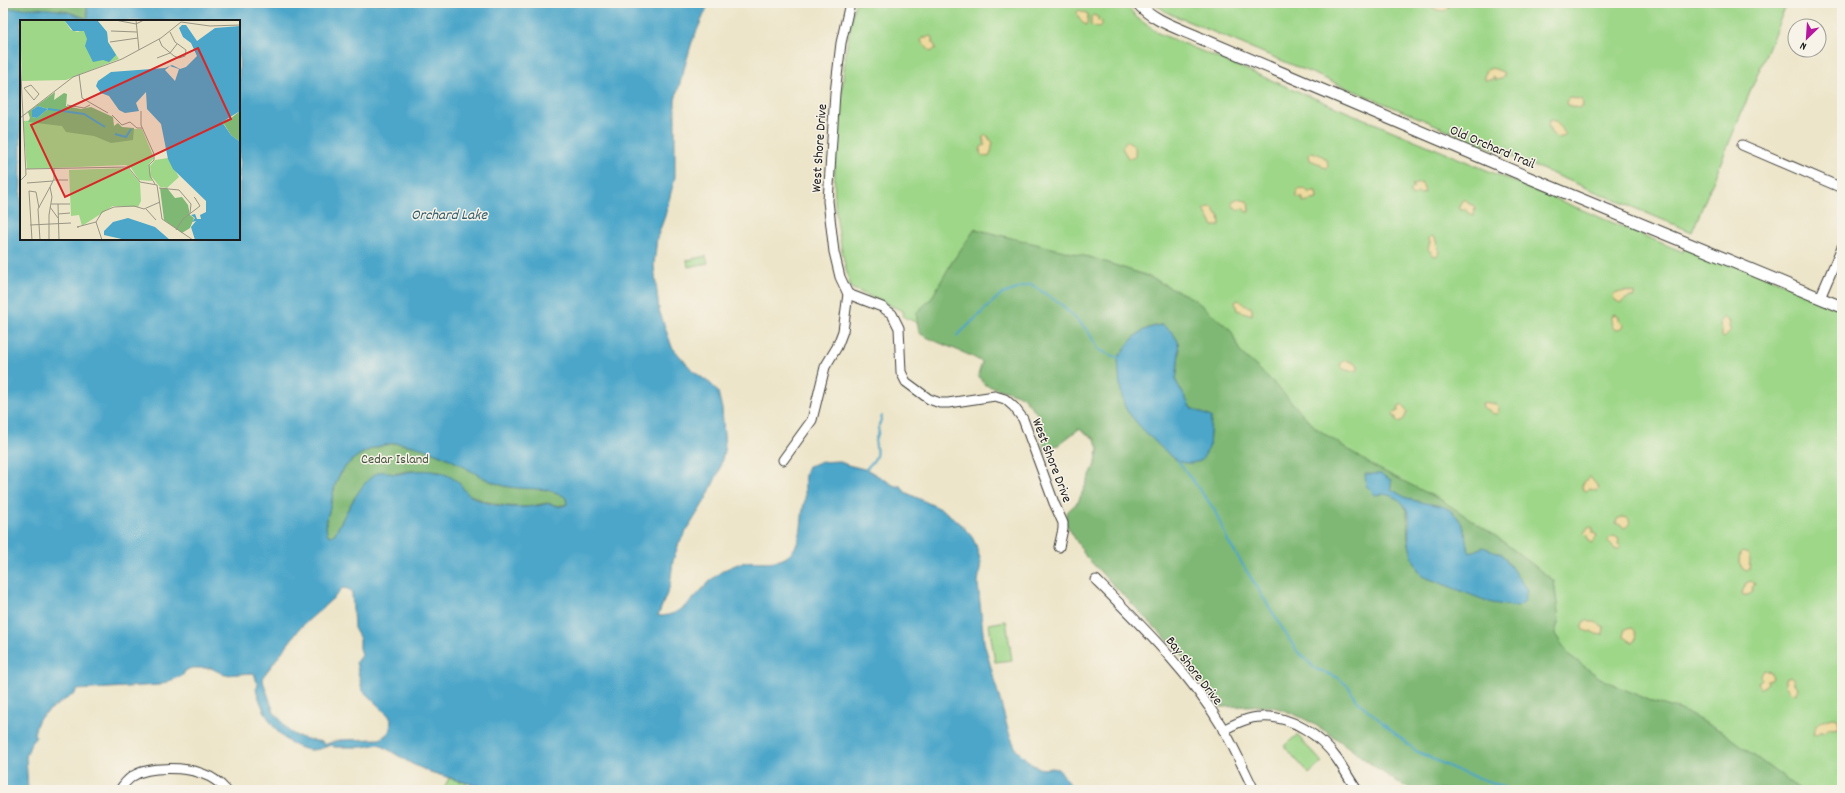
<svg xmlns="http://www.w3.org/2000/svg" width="1845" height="793" viewBox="0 0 1845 793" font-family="Dekko,sans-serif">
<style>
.green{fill:#9fd789;stroke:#5e7a52}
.forest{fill:#7fb875;stroke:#4e6a48;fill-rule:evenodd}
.sand{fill:#eeda9e;stroke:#857b5d}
.water{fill:#4ba6c9;stroke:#346172;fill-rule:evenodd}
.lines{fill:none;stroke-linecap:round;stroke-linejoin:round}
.stream{stroke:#4ba6c9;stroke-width:2}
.minor-casing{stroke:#3b3a36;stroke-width:11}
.tertiary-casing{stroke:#3b3a36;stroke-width:13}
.minor{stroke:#fff;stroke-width:9}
.tertiary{stroke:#fff;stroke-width:11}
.labels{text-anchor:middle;stroke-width:3;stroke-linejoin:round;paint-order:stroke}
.street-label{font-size:14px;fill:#1c1c1c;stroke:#f7f3e8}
.park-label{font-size:14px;fill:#43543d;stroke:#f7f3e8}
.water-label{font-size:15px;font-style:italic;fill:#315a6a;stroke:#f7f3e8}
.inset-river{fill:none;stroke:#4ba6c9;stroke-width:2}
.inset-road{fill:none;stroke:#999584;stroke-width:1}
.view{fill:#d62828;fill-opacity:0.15;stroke:#d62828;stroke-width:2}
.inset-edge{fill:none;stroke:#1c1c1c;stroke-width:2}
</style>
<rect width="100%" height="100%" fill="#f7f3e8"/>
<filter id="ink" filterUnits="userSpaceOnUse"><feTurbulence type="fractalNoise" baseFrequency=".025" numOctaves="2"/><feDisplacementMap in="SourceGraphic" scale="8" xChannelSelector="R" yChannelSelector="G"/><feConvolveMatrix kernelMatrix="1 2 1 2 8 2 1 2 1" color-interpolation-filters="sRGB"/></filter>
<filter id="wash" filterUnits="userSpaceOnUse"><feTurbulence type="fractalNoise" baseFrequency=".012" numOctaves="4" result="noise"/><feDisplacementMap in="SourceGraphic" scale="16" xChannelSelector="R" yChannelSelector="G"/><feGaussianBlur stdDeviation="0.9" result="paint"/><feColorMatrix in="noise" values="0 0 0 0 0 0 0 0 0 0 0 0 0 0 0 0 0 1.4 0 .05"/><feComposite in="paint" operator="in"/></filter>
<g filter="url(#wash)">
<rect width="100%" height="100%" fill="#ede5c9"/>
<g class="green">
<path d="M 855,3 L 1125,3 L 1137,18 L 1158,33 L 1683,252 L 1687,242 L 1842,309 L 1842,790 L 1715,790 L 1120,413 L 904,317 L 903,311 L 851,288 C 843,260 838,232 835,204 C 833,169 837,134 841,100 C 844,67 847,35 855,3 Z"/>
<path d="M 1154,3 L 1787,3 L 1692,232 L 1168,13 Z"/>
<path d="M 706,256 L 708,263 L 688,267 L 687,260 Z"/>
<path d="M 1006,621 L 1012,660 L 995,662 L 989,624 Z"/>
<path d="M 1297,735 L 1322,762 L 1309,774 L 1284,746 Z"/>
<path d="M 449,778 L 467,783 L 463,790 L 443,790 Z"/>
</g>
<g class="forest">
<path d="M 3,3 L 86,3 L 88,19 L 63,10 L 3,9 Z"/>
<path d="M 975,229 L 1093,258 L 1145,275 L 1194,299 L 1231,330 L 1240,352 L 1269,378 L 1316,428 L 1373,466 L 1443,501 L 1497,537 L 1554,581 L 1559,619 L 1555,634 L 1569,655 L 1600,678 L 1650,701 L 1681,710 L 1721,731 L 1800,790 L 1411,790 C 1364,765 1327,721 1273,707 C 1264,704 1233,707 1221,707 L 1181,654 L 1086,557 L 1065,522 L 1067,512 L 1078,502 L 1096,462 L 1098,449 L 1095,439 L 1079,429 L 1058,445 L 1045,449 L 1041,436 L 1041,418 L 1022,396 L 985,385 L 978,375 L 982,362 C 962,350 940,345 919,333 L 916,313 L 931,299 L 952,262 ZM 1161,325 L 1172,332 L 1178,341 L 1179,354 L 1176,381 L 1191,408 L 1211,418 L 1209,448 L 1178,461 L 1153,439 L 1126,409 L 1118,358 C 1131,340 1138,328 1161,325 ZM 1385,493 L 1421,502 L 1464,528 L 1465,545 L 1470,553 L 1502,554 L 1527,590 L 1450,586 L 1422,576 C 1418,565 1410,552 1408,541 C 1405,518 1415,503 1385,493 Z"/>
<path d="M 397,443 C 417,446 437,452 455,462 C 469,469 483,479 498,484 C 520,492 547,483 566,498 L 567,504 L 558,506 L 547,503 L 527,507 L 505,506 L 484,501 L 466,493 L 459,483 L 440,472 L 408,471 L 393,474 L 390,473 L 366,483 L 351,504 L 334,535 L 329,536 C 323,528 328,516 330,507 C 333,498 333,489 337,480 C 347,457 373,445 397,443 Z"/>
</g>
<g class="sand">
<path d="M 1433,3 L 1448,3 L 1449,7 L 1445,11 L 1437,10 L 1432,7 Z"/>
<path d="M 1079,10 L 1088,14 L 1087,25 C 1082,24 1077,17 1077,12 Z"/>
<path d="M 1093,15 L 1098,17 L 1098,20 L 1102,21 L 1101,26 L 1099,28 L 1091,26 L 1091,17 Z"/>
<path d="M 929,36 L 932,37 L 932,41 L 936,48 L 931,52 L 921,41 L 923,37 L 927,38 Z"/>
<path d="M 1492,68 L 1503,72 L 1504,75 L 1502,79 L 1495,80 L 1494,76 L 1491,80 L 1485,80 L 1484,76 L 1487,70 Z"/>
<path d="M 1569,98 L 1582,99 L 1583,106 L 1579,108 L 1567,105 L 1566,102 Z"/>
<path d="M 1550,120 C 1559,120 1560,130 1566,135 L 1565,136 L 1558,138 L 1551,133 L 1548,124 Z"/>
<path d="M 985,135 L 989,137 L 989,139 L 993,142 L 991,152 L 989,157 L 983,156 L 980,153 L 981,147 L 985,145 L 983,137 Z"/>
<path d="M 1126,141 C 1131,145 1137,145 1135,153 C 1135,158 1137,155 1132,158 L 1128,158 L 1122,148 Z"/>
<path d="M 1311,152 C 1319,154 1331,158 1327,168 L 1322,167 L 1320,164 L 1310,160 L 1309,155 Z"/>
<path d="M 1421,183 L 1423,186 L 1425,192 L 1421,194 L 1417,193 L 1414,196 L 1411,195 L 1410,191 L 1414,188 L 1412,185 Z"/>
<path d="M 1300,188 L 1307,190 L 1309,193 L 1312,191 L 1316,191 L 1317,199 L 1303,202 L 1303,198 L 1298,198 L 1296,196 L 1297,191 Z"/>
<path d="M 1236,199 C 1238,199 1247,201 1248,202 L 1249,212 L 1246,212 L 1243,208 L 1239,210 L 1233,206 L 1232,202 Z"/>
<path d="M 1463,199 L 1467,201 L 1469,204 L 1473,205 L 1475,208 L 1474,215 L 1468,213 L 1465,209 L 1460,209 L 1459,206 Z"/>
<path d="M 1210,207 L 1213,207 L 1215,213 L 1219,215 L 1220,226 L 1213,226 L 1204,210 Z"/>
<path d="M 1431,236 L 1435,238 L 1440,253 L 1436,256 L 1433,255 L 1428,249 L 1430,242 L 1428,238 Z"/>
<path d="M 1625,291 L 1634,293 L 1634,297 L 1629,297 L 1620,303 L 1615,300 L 1613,297 L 1614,294 Z"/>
<path d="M 1238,300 L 1242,302 L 1244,305 L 1252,308 L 1252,315 L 1237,310 L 1235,302 Z"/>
<path d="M 1614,314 L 1619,316 L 1619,320 L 1624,326 L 1622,329 L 1616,330 C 1611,328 1611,321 1611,317 Z"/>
<path d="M 1724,316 L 1730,322 L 1729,327 L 1731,331 L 1724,338 L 1722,337 L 1722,329 L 1720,326 L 1721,319 Z"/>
<path d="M 1346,360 L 1358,365 L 1358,370 C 1352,372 1344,371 1340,366 L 1342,362 Z"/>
<path d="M 1484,402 L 1496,404 L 1499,408 L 1498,413 L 1496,414 L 1491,413 L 1489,410 L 1483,408 L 1482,405 Z"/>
<path d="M 1400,405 L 1403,405 L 1407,412 L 1404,419 L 1399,422 L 1396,421 L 1396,417 L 1394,417 L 1393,414 L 1399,410 L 1398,408 Z"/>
<path d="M 1590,477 L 1599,488 L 1597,491 L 1590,489 L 1586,491 L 1582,488 L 1583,482 Z"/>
<path d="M 1622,517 L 1628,518 L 1630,523 L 1625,528 L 1616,523 L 1617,519 Z"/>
<path d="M 1588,527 L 1593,528 L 1593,533 L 1597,535 L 1593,543 L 1589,542 L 1587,536 L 1584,533 Z"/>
<path d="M 1614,536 L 1619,539 L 1618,544 L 1621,547 L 1619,549 L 1615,549 L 1608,542 L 1609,538 Z"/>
<path d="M 1742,552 L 1748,554 L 1750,560 L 1749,569 L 1746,571 L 1742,568 L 1739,562 L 1740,554 Z"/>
<path d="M 1751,581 L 1755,584 L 1752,588 L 1753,592 L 1748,595 L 1743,595 L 1742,593 L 1746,583 Z"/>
<path d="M 1587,620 L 1590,622 L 1595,622 L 1604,627 L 1603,635 L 1596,634 L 1591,631 L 1588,632 L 1582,628 L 1583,622 Z"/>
<path d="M 1630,627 C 1635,630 1638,638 1633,643 L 1623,636 L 1625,629 Z"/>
<path d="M 1764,670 L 1770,672 L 1773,677 L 1772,679 L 1767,680 L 1768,683 L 1761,689 L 1758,683 L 1762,679 L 1761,675 Z"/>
<path d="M 1790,677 L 1794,679 L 1794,684 L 1798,687 L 1796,694 L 1790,692 L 1785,685 L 1785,679 Z"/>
<path d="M 1835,717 L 1839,720 L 1838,728 L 1832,729 L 1829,728 L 1825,732 L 1820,732 L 1818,734 L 1813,733 C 1816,722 1824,718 1835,717 Z"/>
</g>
<g class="water">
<path d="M 86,3 L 709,3 L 692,42 L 675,100 L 675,177 L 665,216 L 657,238 L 654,265 L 659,310 L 672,347 L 693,371 L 711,384 L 718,392 L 722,409 L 725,448 L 719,471 L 706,499 L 679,543 L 673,561 L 670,586 L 658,616 C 689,617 701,582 726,569 C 733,566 739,563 746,562 C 762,560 783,567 794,549 C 802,537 801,522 803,508 C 804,503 806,498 805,493 C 805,482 803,477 808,466 L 821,462 L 838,461 L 848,465 L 868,470 L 895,486 L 901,486 L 905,492 L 943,510 L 960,523 L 972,537 L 976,545 L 981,562 L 978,583 L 984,642 L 1009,733 L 1016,749 L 1031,764 L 1042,769 L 1052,768 L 1058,769 L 1062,773 L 1074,790 L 506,790 L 501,786 L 477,786 L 430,772 L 412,764 L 379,744 L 364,747 L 334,747 L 332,745 C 324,747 319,750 311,750 C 281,748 263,714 256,689 L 258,686 L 254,673 L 225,675 L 211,668 L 191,668 L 185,671 L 183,675 L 160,685 L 76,690 L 75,694 C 68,697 43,714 39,719 C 37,723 35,729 34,734 L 36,737 L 31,743 L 26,757 L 28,790 L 3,790 L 3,9 C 31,8 61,6 86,19 L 88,17 ZM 21,21 L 239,21 L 239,239 L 21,239 ZM 397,443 C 417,446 437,452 455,462 C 470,470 485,480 501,485 C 522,492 548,484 566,498 L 567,504 C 560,510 553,502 545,504 C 521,510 489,508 468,494 C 464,491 462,485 458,482 C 442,468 417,469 398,474 C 391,475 387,470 380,472 C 361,478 344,518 334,535 L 329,536 C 323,528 328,516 330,507 C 333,498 333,489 337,480 C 347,457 373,445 397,443 ZM 342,588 L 349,589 L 352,594 L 354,628 L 360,639 L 360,650 L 362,654 L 356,662 L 362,690 L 389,716 L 391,720 L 390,730 L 387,734 L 380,739 L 339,740 L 323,745 L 323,742 C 311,740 294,738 286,728 C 282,723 280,717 274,713 L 262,678 L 301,627 L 339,593 Z"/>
<path d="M 1162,325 L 1172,332 L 1178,341 L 1179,354 L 1176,381 L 1191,408 L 1211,417 L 1209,448 L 1201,461 C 1193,463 1185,465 1177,460 C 1166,454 1129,417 1125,407 C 1119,391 1119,374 1118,358 C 1131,340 1138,328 1162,325 Z"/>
<path d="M 1365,474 L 1381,474 L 1391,480 L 1391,489 C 1397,492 1403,497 1410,499 C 1433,508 1449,499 1463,526 C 1467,534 1464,542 1470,553 L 1483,547 L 1502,554 L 1527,590 L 1524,603 L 1517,607 L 1492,603 L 1422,576 C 1415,565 1410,554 1409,542 C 1407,534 1410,525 1409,517 C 1405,499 1391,492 1375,495 L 1366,486 Z"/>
</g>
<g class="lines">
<g class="stream">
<path d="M 957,336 L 1000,295 L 1031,284 L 1062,305 L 1088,331 L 1099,350 L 1118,358"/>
<path d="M 1178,461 L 1214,509 L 1228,541 L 1296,650 L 1316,669 L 1337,677 L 1349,687 L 1355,699 L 1416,751 L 1463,773 L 1497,784 L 1509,790"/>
<path d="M 866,469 C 878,457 878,455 875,440 L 879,432 L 878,429 L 882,416"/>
</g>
</g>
</g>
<g filter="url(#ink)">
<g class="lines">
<defs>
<g id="minor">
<path d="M 1742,145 L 1842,188"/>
<path d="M 848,294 L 882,307 L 892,314 L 899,328 L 901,372 L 906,382 L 929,399 L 940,403 L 948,403 L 995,396 L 1005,399 L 1014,407 L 1023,419 L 1054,503 L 1063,523 L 1063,529 L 1059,547"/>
<path d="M 1820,298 L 1842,247"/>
<path d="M 783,460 L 812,420 L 825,367 L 837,347 L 843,331 L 848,294 L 840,277 L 834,252 L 828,201 L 835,93 L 841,43 L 850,3"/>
<path d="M 1096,580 C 1142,626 1190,673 1224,730 C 1235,749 1244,770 1254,790"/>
<path d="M 1223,730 C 1235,724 1248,717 1261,717 C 1291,715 1321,736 1337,759 C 1344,769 1350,780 1357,790"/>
<path d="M 120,790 C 123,785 127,780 133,776 C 148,766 186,767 203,774 C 212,777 220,783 226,790"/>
</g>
<path id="tertiary" d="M 1138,3 C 1152,21 1181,29 1200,38 L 1532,179 L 1842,307"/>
</defs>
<use href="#minor" class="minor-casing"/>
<use href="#tertiary" class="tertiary-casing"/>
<use href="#minor" class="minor"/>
<use href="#tertiary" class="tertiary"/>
</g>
</g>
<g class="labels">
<g class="street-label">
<text transform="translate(1493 146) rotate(23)" y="5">Old Orchard Trail</text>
<text transform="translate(818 148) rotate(-86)" y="5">West Shore Drive</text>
<text transform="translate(1053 460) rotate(69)" y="5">West Shore Drive</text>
<text transform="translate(1195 670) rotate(52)" y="5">Bay Shore Drive</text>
</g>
<g class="park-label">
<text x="395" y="463">Cedar Island</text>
</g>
<g class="water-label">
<text x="449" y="219">Orchard Lake</text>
</g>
</g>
<g transform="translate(20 20)">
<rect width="220" height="220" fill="#ede5c9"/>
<path d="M 0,0 L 44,0 L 51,10 L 58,12 L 77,0 L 87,12 L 88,22 L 99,39 L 46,60 L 2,61 ZM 47,99 L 92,103 L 93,109 L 122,109 L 134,138 L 129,144 L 132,161 L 119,160 L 111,148 L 106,145 L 7,149 L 3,101 ZM 148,138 L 159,157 L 147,168 L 140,167 L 131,156 L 130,146 L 135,140 ZM 108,148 L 120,163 L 121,181 L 118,187 L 93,186 L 62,206 L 59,195 L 51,196 L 49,150 Z" fill="#9fd789"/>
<path d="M 35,72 L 34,80 L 44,73 L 47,74 L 46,86 L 61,89 L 71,87 L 93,97 L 94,106 L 98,103 L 102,107 L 114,108 L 113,120 L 91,123 L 74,116 L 46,112 L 42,106 L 8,102 L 10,98 L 8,92 ZM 18,86 L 28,89 L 17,98 L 12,97 L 12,90 ZM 220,91 L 220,122 L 211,115 L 202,101 L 211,98 ZM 140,168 L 147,168 L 155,178 L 162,177 L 168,185 L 170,195 L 174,198 L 170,208 L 162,213 L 144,200 Z" fill="#7fb875" fill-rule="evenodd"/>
<path d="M 44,0 L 77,0 L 87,12 L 88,22 L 96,35 L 89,42 L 83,40 L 73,42 L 65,26 L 67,19 L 64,11 L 53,11 ZM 162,5 L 166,5 L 177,21 L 195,8 L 220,6 L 220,91 L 202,102 L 211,115 L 220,122 L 220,220 L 175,220 L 171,207 L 176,201 L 172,202 L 175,198 L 171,195 L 175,194 L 177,199 L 181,199 L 180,195 L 186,192 L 186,181 L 153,149 L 148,139 L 141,104 L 127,89 L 126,72 L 116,83 L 119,91 L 105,93 L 99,90 L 89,76 L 81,73 L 76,66 L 78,61 L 91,52 L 145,48 L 152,45 L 160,49 L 166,47 L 177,36 L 171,23 L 163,17 L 159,8 ZM 150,46 L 159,49 L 155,61 L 145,50 ZM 18,86 L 28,89 L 17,98 L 12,97 L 12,90 ZM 108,198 L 135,207 L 150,220 L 106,220 L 84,215 L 84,211 L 93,202 Z" fill="#4ba6c9" fill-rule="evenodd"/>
<path class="inset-river" d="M 28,89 L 64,94 L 85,107M 95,114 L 106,117 L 111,109"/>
<path class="inset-road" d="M 95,0 L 116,4 L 124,0M 116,0 L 119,30M 0,8 L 0,27M 91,11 L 117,12M 139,19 L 142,26 L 154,36 L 159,38 L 165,36 L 166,30 L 155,22 L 150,12M 90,22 L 118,18M 0,36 L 6,155 L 0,161M 137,38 L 150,33 L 157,24M 59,54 L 62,78 L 88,93M 11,65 L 19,74 L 14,80 L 4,68 ZM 47,85 L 64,88 L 70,85M 121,91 L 121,105 L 134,134 L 134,140 L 129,145 L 130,156 L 135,164M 92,95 L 102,105 L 110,102 L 117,108 L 122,108M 0,98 L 53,57 L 102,39 L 141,18 L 161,2 L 190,6 L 220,5M 6,149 L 108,147 L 120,162 L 137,165 L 142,199 L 173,220M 34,160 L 48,160M 7,163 L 33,161M 139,168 L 159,170 L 171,184 L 170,193M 31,184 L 50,184M 38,184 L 39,220M 30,187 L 38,198M 126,189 L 136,200M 38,194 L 50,193M 10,205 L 51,203M 59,207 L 57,207 L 76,202M 156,210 L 163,199 L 180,186 L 175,178 L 174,177 L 176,179M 12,220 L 9,171 L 16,172 L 19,188M 20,220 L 18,189 L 30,167M 29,220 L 29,195 L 32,177 L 30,167 L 34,159 L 34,149M 82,220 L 76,202 L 82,192 L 94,187 L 114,186 L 124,189 L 140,182"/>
<path class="view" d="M 178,28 L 211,99 L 45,177 L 11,105 Z"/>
<rect width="220" height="220" class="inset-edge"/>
</g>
<rect width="1845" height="793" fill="none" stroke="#f7f3e8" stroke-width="16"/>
<g transform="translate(1807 38) rotate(205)"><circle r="19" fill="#f7f3e8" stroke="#9f9d96"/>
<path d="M0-3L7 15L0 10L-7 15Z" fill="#b5179e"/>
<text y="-6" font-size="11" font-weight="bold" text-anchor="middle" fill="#1c1c1c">N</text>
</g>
</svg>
